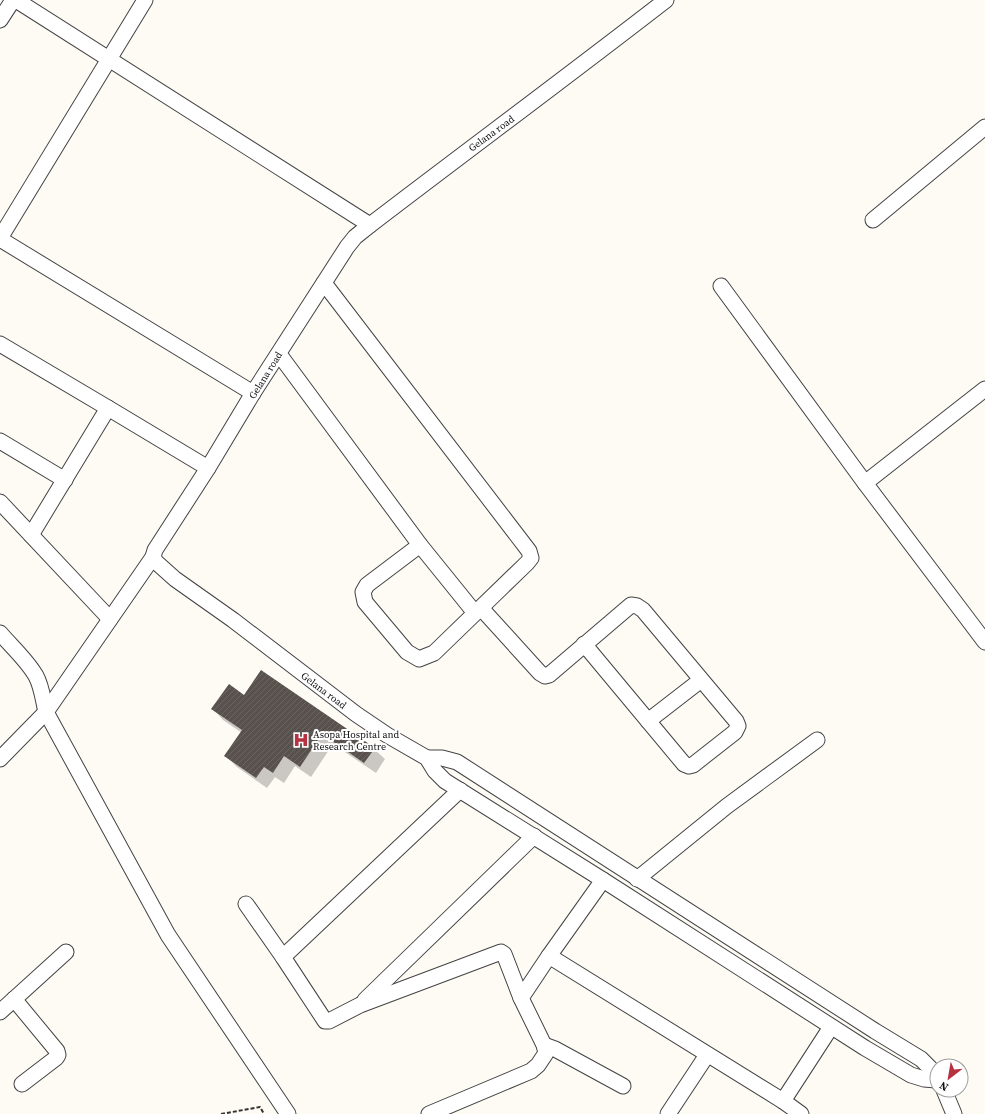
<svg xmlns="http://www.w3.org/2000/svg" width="985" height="1114" viewBox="0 0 985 1114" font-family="'Source Serif 4',serif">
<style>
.shadow{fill:#0003}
.building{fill:url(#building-hatch)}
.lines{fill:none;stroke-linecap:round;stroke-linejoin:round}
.minor-casing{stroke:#434343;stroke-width:17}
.path{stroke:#323232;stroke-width:2;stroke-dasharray:4 2;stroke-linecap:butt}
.minor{stroke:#fff;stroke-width:15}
.labels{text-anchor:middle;stroke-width:4;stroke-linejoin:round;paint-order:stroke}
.street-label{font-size:10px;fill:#101010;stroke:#fff}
.poi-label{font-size:10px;fill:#101010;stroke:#fff;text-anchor:start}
</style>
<defs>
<pattern id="building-hatch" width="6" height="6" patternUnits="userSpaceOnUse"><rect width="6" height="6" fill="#58514d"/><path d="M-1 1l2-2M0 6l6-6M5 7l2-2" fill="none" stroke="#6b6562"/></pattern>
</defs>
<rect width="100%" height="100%" fill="#fefbf4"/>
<path class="shadow" d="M 244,697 L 374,749 L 385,759 L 376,773 L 333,744 L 311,777 L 295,766 L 284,783 L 275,777 L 267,788 L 237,767 L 226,756 L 242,733 L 223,720 L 213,709 Z"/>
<path class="building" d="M 261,670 L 375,748 L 364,763 L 322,734 L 300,767 L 284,756 L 273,773 L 264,767 L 256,778 L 224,756 L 242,730 L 211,709 L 229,684 L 244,695 Z"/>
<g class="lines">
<defs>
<g id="minor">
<path d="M 16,0 L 370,225"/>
<path d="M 666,0 C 568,76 468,150 370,225 L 355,237 L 347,247 L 253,393 L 208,468 L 155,550 L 153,557 L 156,562 L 175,579 L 233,620 L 356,714 L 387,735 L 427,758 L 435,771 L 445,781 L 603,880 L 865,1048 L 911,1075 L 924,1079 L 936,1080"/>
<path d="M 0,20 L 13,0"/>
<path d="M 873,220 L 985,127"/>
<path d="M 0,238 L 145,0"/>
<path d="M 0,239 L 253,393"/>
<path d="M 324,283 L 529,551 L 531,558 L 527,563 L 434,653 L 419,659 L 407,652 L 365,602 L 363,592 L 367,585 L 420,545"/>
<path d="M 721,286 L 865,483 L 985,642"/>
<path d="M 0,344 L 108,408 L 31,535"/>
<path d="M 279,354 L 420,545 L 475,613"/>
<path d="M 108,408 L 208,468"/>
<path d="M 0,441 L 65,480"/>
<path d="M 865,483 L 985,389"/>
<path d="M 0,502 L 110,619"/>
<path d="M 481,608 L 540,673 L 545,676 L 549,675 L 631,605 L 637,606 L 643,610 L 736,721 L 738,726 L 735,732 L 693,765 L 689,766 L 684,764 L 584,644"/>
<path d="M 0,633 C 12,647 27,660 36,676 C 42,687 43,700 46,712 L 168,935 L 288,1114"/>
<path d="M 648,721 L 701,680"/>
<path d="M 427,758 L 442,758 L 457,762 L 875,1031 L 921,1059 L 930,1068 L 937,1081"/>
<path d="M 0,759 L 46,712 L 153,557"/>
<path d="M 637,879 L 727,806 L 817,740"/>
<path d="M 246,904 L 283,957 L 325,1021 L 329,1021 L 360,1005 L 501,952 L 504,954 L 521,998"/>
<path d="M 549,956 L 603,880"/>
<path d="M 283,957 L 460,790"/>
<path d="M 14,999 L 57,1051 L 58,1055 L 56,1058 L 22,1084"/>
<path d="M 365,1000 L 534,836"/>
<path d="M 0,1012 L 66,952"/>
<path d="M 544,1045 L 555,1049 L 623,1086"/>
<path d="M 944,1090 L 954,1114"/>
<path d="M 783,1101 L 831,1027"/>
<path d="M 429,1114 L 531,1071 L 538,1065 L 546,1053 L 544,1045 L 521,998 L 549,956 L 783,1101 L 801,1114"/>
<path d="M 668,1114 L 707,1055"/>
</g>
</defs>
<use href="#minor" class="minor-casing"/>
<path class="path" d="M 221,1114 L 260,1107 L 264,1114"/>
<use href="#minor" class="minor"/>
</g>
<defs>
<symbol id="hospital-bare" viewBox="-9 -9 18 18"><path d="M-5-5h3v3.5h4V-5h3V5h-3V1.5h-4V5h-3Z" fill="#b63241" stroke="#fff" stroke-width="2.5" paint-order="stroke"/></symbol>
</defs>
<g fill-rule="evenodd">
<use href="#hospital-bare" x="290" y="729" width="22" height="22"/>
</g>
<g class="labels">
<g class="street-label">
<text transform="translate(491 133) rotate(-36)" y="4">Gelana road</text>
<text transform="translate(265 375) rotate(-58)" y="4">Gelana road</text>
<text transform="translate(324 690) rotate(37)" y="4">Gelana road</text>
</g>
<g class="poi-label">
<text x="313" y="738">Asopa Hospital and<tspan x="313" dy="12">Research Centre</tspan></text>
</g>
</g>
<g transform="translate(949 1078) rotate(211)"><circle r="19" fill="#ffffff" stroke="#9f9f9f"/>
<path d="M0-3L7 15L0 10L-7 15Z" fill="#b63241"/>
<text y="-6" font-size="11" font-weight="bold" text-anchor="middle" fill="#101010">N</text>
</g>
</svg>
